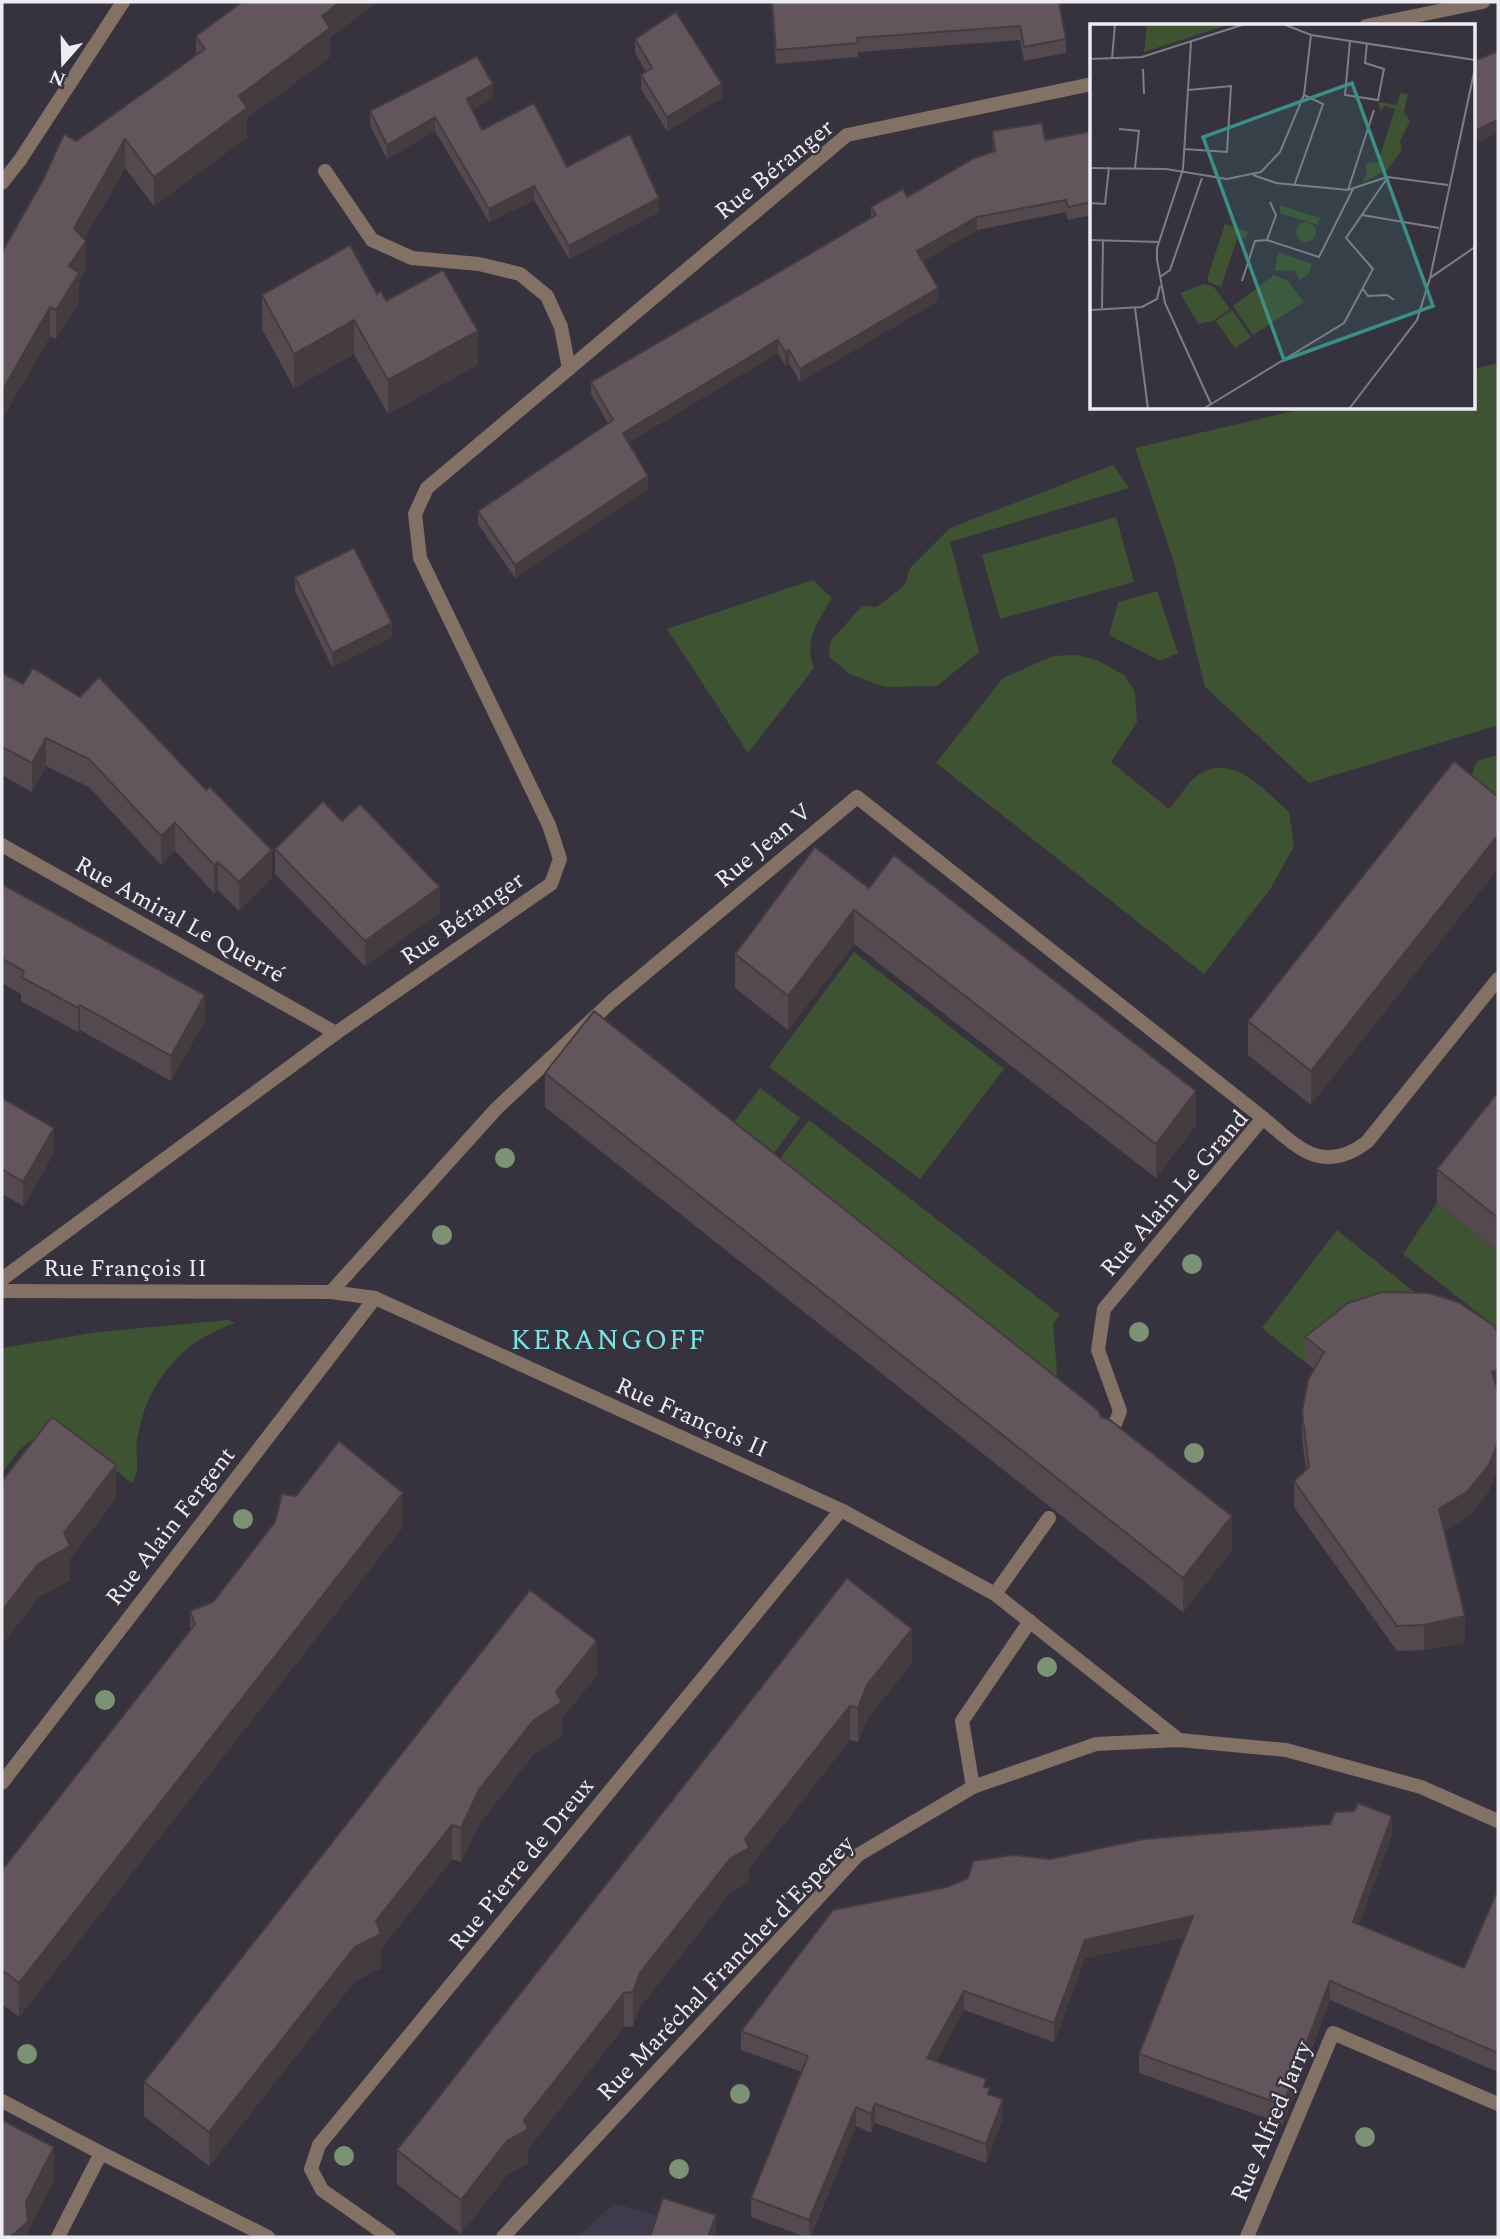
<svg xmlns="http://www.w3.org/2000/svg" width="1500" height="2239" viewBox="0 0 1500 2239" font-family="Spectral,serif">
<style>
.built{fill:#3f3b4c}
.green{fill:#3d5332}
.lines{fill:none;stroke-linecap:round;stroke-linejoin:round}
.service{stroke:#827164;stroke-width:14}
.minor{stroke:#827164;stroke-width:14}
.tertiary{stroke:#827164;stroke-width:14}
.tree{fill:#7c9275}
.wall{fill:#54494e}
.shaded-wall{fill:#453c40}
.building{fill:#62555b;stroke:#453c40;stroke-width:2}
.labels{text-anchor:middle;stroke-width:5;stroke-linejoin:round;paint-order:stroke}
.street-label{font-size:24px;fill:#eeecf3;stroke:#36333e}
.quarter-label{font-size:28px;letter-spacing:2px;fill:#79e5e4;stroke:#36333e}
.inset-road{fill:none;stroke:#807d86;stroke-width:2}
.view{fill:#3c8e89;fill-opacity:0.15;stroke:#3c8e89;stroke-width:3.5}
.inset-edge{fill:none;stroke:#eeecf3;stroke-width:3.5}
</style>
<rect width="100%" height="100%" fill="#36333e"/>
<path class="built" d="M 614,2203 L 663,2218 L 715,2237 L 579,2237 Z"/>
<g class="green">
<path d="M 1498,363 L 1498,725 L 1309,783 L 1205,687 L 1172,556 L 1135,448 L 1306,408 L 1474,408 L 1474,369 Z"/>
<path d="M 1113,465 L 1129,488 L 950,542 L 979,652 L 937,686 L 885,687 L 850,674 L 829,657 L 830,642 L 862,606 L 877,607 L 905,585 L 910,568 L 950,528 Z"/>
<path d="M 1116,517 L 1134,582 L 1000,619 L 982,555 Z"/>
<path d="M 813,580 L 832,598 C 818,622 803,640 814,668 L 748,753 L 667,629 Z"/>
<path d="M 1157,591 L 1178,653 L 1161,661 L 1109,635 L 1118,602 Z"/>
<path d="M 1076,655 L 1097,660 L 1124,675 L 1135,692 L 1137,722 L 1111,762 L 1169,809 C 1179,799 1187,782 1198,775 C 1232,751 1266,792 1289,812 L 1294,846 L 1271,888 L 1204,974 L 936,763 L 1003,678 L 1053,656 Z"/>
<path d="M 1498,755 L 1498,808 L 1468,784 L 1477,761 Z"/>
<path d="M 854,952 L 1004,1069 L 920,1179 L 769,1067 Z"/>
<path d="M 760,1088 L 800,1118 L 762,1169 L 721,1139 Z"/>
<path d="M 809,1120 L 1060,1315 L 1053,1323 L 1057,1371 L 1055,1387 L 764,1180 Z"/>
<path d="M 1437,1203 L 1498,1252 L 1498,1329 L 1403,1254 Z"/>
<path d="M 1337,1230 L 1458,1327 L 1306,1363 L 1262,1328 Z"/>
<path d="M 228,1320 L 235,1323 C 181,1341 145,1384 137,1441 C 135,1456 141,1470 132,1483 L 78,1441 L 35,1438 L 20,1449 L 2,1473 L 2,1348 L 98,1332 Z"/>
</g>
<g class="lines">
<path class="service" d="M 101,2153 L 268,2237"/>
<g class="minor">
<path d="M 1366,26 L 1483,2"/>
<path d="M 325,171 L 372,240 L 412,258 L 479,264 L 520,274 L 547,296 L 561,327 L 569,369"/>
<path d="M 2,845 L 336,1033"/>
<path d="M 2,1279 L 336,1033 L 551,884 L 560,859 L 549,825 L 420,558 L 415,514 L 427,488 L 847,135 L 1092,84"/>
<path d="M 2,1291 L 331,1292 L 375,1298 L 841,1510 L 995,1594 L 1179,1740"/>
<path d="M 331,1292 L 497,1108 L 612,1001 L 857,797 L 1263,1118"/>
<path d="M 1108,1442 L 1120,1411 L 1098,1350 L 1104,1309 L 1263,1118 C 1299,1149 1323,1175 1367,1142 L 1498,979"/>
<path d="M 995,1594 L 1049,1518"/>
<path d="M 2,1783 L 375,1298"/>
<path d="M 973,1787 L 962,1721 L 1030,1621"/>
<path d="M 2,2101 L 101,2153 L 58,2237"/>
<path d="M 389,2237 L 322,2190 L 311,2169 L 319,2145 L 841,1510"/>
<path d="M 503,2237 L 858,1855 L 973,1787 L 1096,1744 L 1179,1740 L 1286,1750 L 1421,1787 L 1498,1821"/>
<path d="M 1247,2237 L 1333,2033 L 1498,2104"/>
</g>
<path class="tertiary" d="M 2,183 L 20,160 L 123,2"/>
</g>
<g class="tree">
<circle cx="505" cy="1158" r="10"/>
<circle cx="442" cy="1235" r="10"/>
<circle cx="1192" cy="1264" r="10"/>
<circle cx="1139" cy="1332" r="10"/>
<circle cx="1194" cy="1453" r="10"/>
<circle cx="243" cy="1519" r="10"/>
<circle cx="1047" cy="1667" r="10"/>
<circle cx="105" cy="1700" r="10"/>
<circle cx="27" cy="2054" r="10"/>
<circle cx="740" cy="2094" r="10"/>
<circle cx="1365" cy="2137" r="10"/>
<circle cx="344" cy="2156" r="10"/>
<circle cx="679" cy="2169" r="10"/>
</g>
<g class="wall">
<path d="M 771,2 L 1059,2 L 1066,39 L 1066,53 L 1024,61 L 1020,40 L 858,52 L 858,57 L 776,64 Z"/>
<path d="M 196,36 L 330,38 L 330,57 L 247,118 L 247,137 L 154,206 L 125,168 L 84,239 L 86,270 L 79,280 L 79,301 L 56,339 L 50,336 L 2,419 L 2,252 L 76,141 L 196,55 Z"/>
<path d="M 635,39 L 722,98 L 667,131 L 641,89 L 641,75 L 646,72 L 635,53 Z"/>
<path d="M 493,98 L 472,110 L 482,130 L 567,167 L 659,212 L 569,259 L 534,200 L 489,222 L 435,131 L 387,159 L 370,125 L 370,111 Z"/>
<path d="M 992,131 L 1045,140 L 1092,131 L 1092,215 L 1068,220 L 1066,212 L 977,230 L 923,261 L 938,301 L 800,382 L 789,363 L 785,365 L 778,353 L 629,442 L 648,489 L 515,578 L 478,524 L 478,511 L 608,423 L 591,394 L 591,382 L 871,217 L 871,207 L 907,197 L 993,152 Z"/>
<path d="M 377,294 L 478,365 L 388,414 L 354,354 L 294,388 L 262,329 L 262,295 Z"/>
<path d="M 295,577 L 392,637 L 332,667 L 295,591 Z"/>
<path d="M 2,673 L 272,878 L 239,911 L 218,890 L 214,893 L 175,851 L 161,865 L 89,787 L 46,766 L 32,792 L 2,775 Z"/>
<path d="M 1454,761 L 1311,1105 L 1248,1055 L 1248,1021 Z"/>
<path d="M 342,821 L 440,912 L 365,966 L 275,874 L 275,849 Z"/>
<path d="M 2,884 L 205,1020 L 171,1081 L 80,1030 L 78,1032 L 21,1001 L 21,994 L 2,983 Z"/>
<path d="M 869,888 L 1196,1125 L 1156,1178 L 854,944 L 788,1030 L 735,988 L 735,954 Z"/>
<path d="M 545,1073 L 1232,1550 L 1183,1612 L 545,1107 Z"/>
<path d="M 1498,1092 L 1498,1252 L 1437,1203 L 1437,1169 Z"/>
<path d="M 2,1098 L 54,1153 L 23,1206 L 2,1194 Z"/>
<path d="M 1348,1303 L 1489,1491 L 1468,1517 L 1445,1531 L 1465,1642 L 1424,1650 L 1397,1651 L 1294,1507 L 1294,1481 L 1306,1470 L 1302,1438 L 1302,1412 L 1314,1369 L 1305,1362 L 1305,1337 Z"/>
<path d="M 403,1527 L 19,2017 L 2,2004 L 2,1870 L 190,1631 L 190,1611 Z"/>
<path d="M 847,1578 L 912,1663 L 867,1719 L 858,1742 L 850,1740 L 749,1868 L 749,1882 L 730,1893 L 640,2007 L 633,2026 L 624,2027 L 528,2149 L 528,2163 L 507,2175 L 461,2234 L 397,2184 L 397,2150 Z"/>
<path d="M 597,1675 L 562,1718 L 562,1736 L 533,1755 L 479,1824 L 461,1862 L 452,1859 L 381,1949 L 381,1968 L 355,1981 L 209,2166 L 144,2116 L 144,2082 Z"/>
<path d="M 1392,1835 L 1359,1924 L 1464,1968 L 1498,1889 L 1498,2072 L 1330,2000 L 1283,2124 L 1139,2073 L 1139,2054 L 1185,1937 L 1085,1958 L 1054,2042 L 964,2010 L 936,2061 L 986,2087 L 1003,2118 L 986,2163 L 875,2123 L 871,2133 L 856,2126 L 810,2237 L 806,2237 L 751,2217 L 751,2198 L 802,2072 L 741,2050 L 741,2031 L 947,1887 L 1050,1859 Z"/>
</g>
<g class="shaded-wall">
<path d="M 340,2 L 378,2 L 330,38 L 330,57 L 247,118 L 247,137 L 154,206 L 154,177 L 322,16 Z"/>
<path d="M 493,84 L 493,98 L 467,113 L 467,99 Z"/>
<path d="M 722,84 L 722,98 L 667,131 L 667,117 Z"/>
<path d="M 435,117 L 435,131 L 387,159 L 387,145 Z"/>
<path d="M 1498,120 L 1498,133 L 1474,144 L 1474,131 Z"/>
<path d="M 125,139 L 125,168 L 74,256 L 74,228 Z"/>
<path d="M 534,186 L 534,200 L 489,222 L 489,209 Z"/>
<path d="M 659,198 L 659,212 L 569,259 L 569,246 Z"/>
<path d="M 977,217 L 977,230 L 917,264 L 917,251 Z"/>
<path d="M 86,241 L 86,270 L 79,280 L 79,301 L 56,339 L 56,310 L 69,266 Z"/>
<path d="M 938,288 L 938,301 L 800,382 L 800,369 Z"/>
<path d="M 50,307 L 50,336 L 2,419 L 2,391 Z"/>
<path d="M 354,320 L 354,354 L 294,388 L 294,354 Z"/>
<path d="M 478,331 L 478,365 L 388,414 L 388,380 Z"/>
<path d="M 778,340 L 778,353 L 623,445 L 623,433 Z"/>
<path d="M 789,350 L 789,363 L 785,365 L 785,352 Z"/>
<path d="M 648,476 L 648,489 L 515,578 L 515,565 Z"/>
<path d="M 392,623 L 392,637 L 332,667 L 332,653 Z"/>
<path d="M 46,738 L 46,766 L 32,792 L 32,763 Z"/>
<path d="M 175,823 L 175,851 L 161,865 L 161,836 Z"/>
<path d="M 1498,835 L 1498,869 L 1311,1105 L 1311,1071 Z"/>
<path d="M 272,850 L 272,878 L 239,911 L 239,882 Z"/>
<path d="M 218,862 L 218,890 L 214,893 L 214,865 Z"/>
<path d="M 440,887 L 440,912 L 365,966 L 365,941 Z"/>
<path d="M 854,910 L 854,944 L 788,1030 L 788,996 Z"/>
<path d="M 205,995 L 205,1020 L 171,1081 L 171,1056 Z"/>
<path d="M 80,1005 L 80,1030 L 78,1032 L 78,1008 Z"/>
<path d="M 1196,1091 L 1196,1125 L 1156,1178 L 1156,1144 Z"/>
<path d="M 54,1128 L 54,1153 L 23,1206 L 23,1182 Z"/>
<path d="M 1498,1370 L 1498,1395 L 1492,1372 Z"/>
<path d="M 1498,1442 L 1498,1467 L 1489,1491 L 1468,1517 L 1439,1535 L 1439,1509 Z"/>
<path d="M 116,1465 L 116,1499 L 70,1559 L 70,1580 L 38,1598 L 2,1645 L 2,1611 Z"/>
<path d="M 403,1493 L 403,1527 L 19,2017 L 19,1983 Z"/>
<path d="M 1232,1516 L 1232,1550 L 1183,1612 L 1183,1578 Z"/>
<path d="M 1465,1616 L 1465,1642 L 1424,1650 L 1424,1625 Z"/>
<path d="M 912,1629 L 912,1663 L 867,1719 L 858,1742 L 858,1708 L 867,1685 Z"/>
<path d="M 597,1641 L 597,1675 L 562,1718 L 562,1736 L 533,1755 L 479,1824 L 461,1862 L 461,1828 L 479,1790 Z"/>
<path d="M 850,1706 L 850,1740 L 749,1868 L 749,1882 L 730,1893 L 640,2007 L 633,2026 L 633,1992 L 640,1973 Z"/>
<path d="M 1392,1816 L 1392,1835 L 1353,1940 L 1353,1922 Z"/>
<path d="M 452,1825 L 452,1859 L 381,1949 L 381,1968 L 355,1981 L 209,2166 L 209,2132 Z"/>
<path d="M 1193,1916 L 1193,1935 L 1085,1958 L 1054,2042 L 1054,2023 L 1085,1940 Z"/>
<path d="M 1330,1981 L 1330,2000 L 1283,2124 L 1283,2105 Z"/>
<path d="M 964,1991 L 964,2010 L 927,2077 L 927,2058 Z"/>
<path d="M 624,1993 L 624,2027 L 528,2149 L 528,2163 L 507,2175 L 461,2234 L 461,2200 Z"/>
<path d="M 1003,2099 L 1003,2118 L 986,2163 L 986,2144 Z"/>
<path d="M 875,2104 L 875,2123 L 871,2133 L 871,2114 Z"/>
<path d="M 856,2107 L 856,2126 L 809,2237 L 809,2220 Z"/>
<path d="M 54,2147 L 54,2181 L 28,2231 L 28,2237 L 10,2237 L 26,2202 Z"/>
<path d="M 716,2215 L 716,2235 L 715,2237 L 708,2237 Z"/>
</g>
<g class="building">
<path d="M 242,2 L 340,2 L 322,16 L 330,28 L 239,96 L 247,108 L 154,177 L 125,139 L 74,228 L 86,241 L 69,266 L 79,273 L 56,310 L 50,307 L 2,391 L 2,252 L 44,178 L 64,134 L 76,141 L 205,49 L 196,36 Z"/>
<path d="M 772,2 L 1059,2 L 1066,39 L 1024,47 L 1020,26 L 857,38 L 858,43 L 776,50 Z"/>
<path d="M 676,12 L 722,84 L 667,117 L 641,75 L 652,68 L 635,39 Z"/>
<path d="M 1498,51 L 1498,120 L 1474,131 L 1474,61 Z"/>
<path d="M 477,56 L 493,84 L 467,99 L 482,130 L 534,103 L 567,167 L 630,134 L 659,198 L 569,246 L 534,186 L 489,209 L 435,117 L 387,145 L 370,111 Z"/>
<path d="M 1042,123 L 1045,140 L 1092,131 L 1092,202 L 1068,207 L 1066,200 L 977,217 L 917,251 L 938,288 L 800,369 L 789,350 L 785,352 L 778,340 L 623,433 L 648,476 L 515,565 L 478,511 L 613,420 L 591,382 L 876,215 L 871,207 L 903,189 L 907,197 L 974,158 L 995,151 L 992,131 Z"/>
<path d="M 350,245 L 377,294 L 381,291 L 386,301 L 443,270 L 478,331 L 388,380 L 354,320 L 294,354 L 262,295 Z"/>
<path d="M 354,548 L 392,623 L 332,653 L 295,577 Z"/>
<path d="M 33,668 L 80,697 L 99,677 L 206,790 L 210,787 L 272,850 L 239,882 L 218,862 L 214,865 L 175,823 L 161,836 L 89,759 L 46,738 L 32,763 L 2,747 L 2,673 L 23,684 Z"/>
<path d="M 1454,761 L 1498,797 L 1498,835 L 1311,1071 L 1248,1021 Z"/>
<path d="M 323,801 L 342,821 L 360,804 L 440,887 L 365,941 L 275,849 Z"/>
<path d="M 815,847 L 869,888 L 894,855 L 1196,1091 L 1156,1144 L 854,910 L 788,996 L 735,954 Z"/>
<path d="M 2,884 L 205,995 L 171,1056 L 80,1005 L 78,1008 L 21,977 L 24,971 L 2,959 Z"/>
<path d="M 594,1011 L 1099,1411 L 1101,1417 L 1110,1420 L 1232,1516 L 1183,1578 L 545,1073 Z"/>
<path d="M 1498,1092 L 1498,1218 L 1437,1169 Z"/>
<path d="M 2,1098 L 54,1128 L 23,1182 L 2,1169 Z"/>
<path d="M 1382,1292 L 1429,1293 L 1458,1302 L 1493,1325 L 1498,1333 L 1498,1370 L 1492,1372 L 1498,1391 L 1498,1442 L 1489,1465 L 1468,1491 L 1439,1509 L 1465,1616 L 1424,1625 L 1397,1626 L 1294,1481 L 1309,1467 L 1302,1412 L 1308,1380 L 1324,1352 L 1305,1337 L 1348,1303 Z"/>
<path d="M 52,1417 L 116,1465 L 64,1533 L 70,1546 L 38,1564 L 2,1611 L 2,1481 Z"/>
<path d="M 339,1441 L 403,1493 L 19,1983 L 2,1970 L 2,1870 L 195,1624 L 190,1611 L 213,1602 L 275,1522 L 282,1494 L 296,1496 Z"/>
<path d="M 847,1578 L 912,1629 L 867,1685 L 858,1708 L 850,1706 L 745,1839 L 749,1848 L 730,1859 L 640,1973 L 633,1992 L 624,1993 L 524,2120 L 528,2129 L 507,2141 L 461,2200 L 397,2150 Z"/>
<path d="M 530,1590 L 597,1641 L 556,1692 L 562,1702 L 533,1721 L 479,1790 L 461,1828 L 452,1825 L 376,1921 L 381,1934 L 355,1947 L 209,2132 L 144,2082 Z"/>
<path d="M 1358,1803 L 1392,1816 L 1353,1922 L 1464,1968 L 1498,1889 L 1498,2053 L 1330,1981 L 1283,2105 L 1139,2054 L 1193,1916 L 1085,1940 L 1054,2023 L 964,1991 L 927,2058 L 986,2079 L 984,2087 L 990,2088 L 988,2094 L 1003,2099 L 986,2144 L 875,2104 L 871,2114 L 856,2107 L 809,2220 L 751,2198 L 808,2056 L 741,2031 L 833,1910 L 947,1887 L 968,1878 L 973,1861 L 1013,1855 L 1050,1859 L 1144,1839 L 1330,1824 L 1335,1812 L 1354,1811 Z"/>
<path d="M 2,2120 L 54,2147 L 26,2202 L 28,2222 L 10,2237 L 2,2237 Z"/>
<path d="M 663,2198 L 716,2215 L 708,2237 L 650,2237 Z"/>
</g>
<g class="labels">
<g class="street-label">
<text transform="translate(774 169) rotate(-39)" y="8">Rue Béranger</text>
<text transform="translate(763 845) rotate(-40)" y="8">Rue Jean V</text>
<text transform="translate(462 918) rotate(-35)" y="8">Rue Béranger</text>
<text transform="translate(180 919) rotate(29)" y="8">Rue Amiral Le Querré</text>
<text transform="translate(1174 1193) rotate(-49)" y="8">Rue Alain Le Grand</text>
<text x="125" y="1276">Rue François II</text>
<text transform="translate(692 1417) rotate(24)" y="8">Rue François II</text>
<text transform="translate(170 1526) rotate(-52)" y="8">Rue Alain Fergent</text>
<text transform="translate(521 1864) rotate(-51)" y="8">Rue Pierre de Dreux</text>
<text transform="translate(725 1968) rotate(-46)" y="8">Rue Maréchal Franchet d'Esperey</text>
<text transform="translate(1271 2121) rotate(-67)" y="8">Rue Alfred Jarry</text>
</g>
<g class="quarter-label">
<text x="609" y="1349">KERANGOFF</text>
</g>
</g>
<g transform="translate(1090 24)">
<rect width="385" height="385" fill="#36333e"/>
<path d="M 57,0 L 141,0 L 54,28 ZM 310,69 L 318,70 L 314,88 L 320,97 L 310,117 L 312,126 L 298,145 L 272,159 L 277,150 L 276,139 L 288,138 L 305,85 L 295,82 L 290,87 L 288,78 L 307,81 ZM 190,181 L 230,194 L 228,201 L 190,189 ZM206 208a10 10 0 1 1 20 0a10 10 0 1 1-20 0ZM 135,200 L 158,208 L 156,214 L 148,212 L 131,263 L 118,258 L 118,252 ZM 188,228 L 222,240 L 219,250 L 210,256 L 204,246 L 185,247 ZM 184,251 L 198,257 L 214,278 L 163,311 L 143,282 ZM 114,260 L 123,262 L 140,285 L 123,297 L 108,300 L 90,269 ZM 142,286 L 161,313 L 145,324 L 126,297 Z" fill="#3d5332"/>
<path class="inset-road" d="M 193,0 L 221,11 L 385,36M 260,17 L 255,71 L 288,76 L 294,45 L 275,39 L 277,19M 101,18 L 93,145 L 67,224 L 67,236 L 75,279 L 121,380M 0,35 L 52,33 L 155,0M 22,35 L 25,0M 53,45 L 54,70M 29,105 L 49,107 L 45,144M 94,125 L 137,128 L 141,62 L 98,66M 0,144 L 76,145 L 137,155 L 171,148 L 190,128 L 214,71 L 221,11M 163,151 L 186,159 L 258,166 L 297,153M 204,162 L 233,80 L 214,71M 258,166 L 284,86M 0,179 L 15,180 L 19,143M 272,191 L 349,204M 0,216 L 69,218M 177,216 L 229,233 L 263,165M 70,253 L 80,246 L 112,154M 340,254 L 385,44M 152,257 L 165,217 L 177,216 L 186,191 L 180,178M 273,265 L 278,272 L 297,271 L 304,276M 12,284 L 13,216M 45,284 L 58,385M 0,286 L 52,283 L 67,275 L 70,262M 113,385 L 254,299 L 283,245 L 256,214 L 298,153 L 358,161M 259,385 L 327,296 L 340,254 L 385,223"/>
<path class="view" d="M 262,59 L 343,282 L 194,336 L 113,113 Z"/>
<rect width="385" height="385" class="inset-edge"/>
</g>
<rect width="1500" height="2239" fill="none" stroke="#eeecf3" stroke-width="7"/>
<g transform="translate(63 63) rotate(200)" stroke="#36333e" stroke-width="5" paint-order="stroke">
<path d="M0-5L12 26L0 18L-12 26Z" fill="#eeecf3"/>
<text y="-10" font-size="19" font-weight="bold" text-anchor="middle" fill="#eeecf3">N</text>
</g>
</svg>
